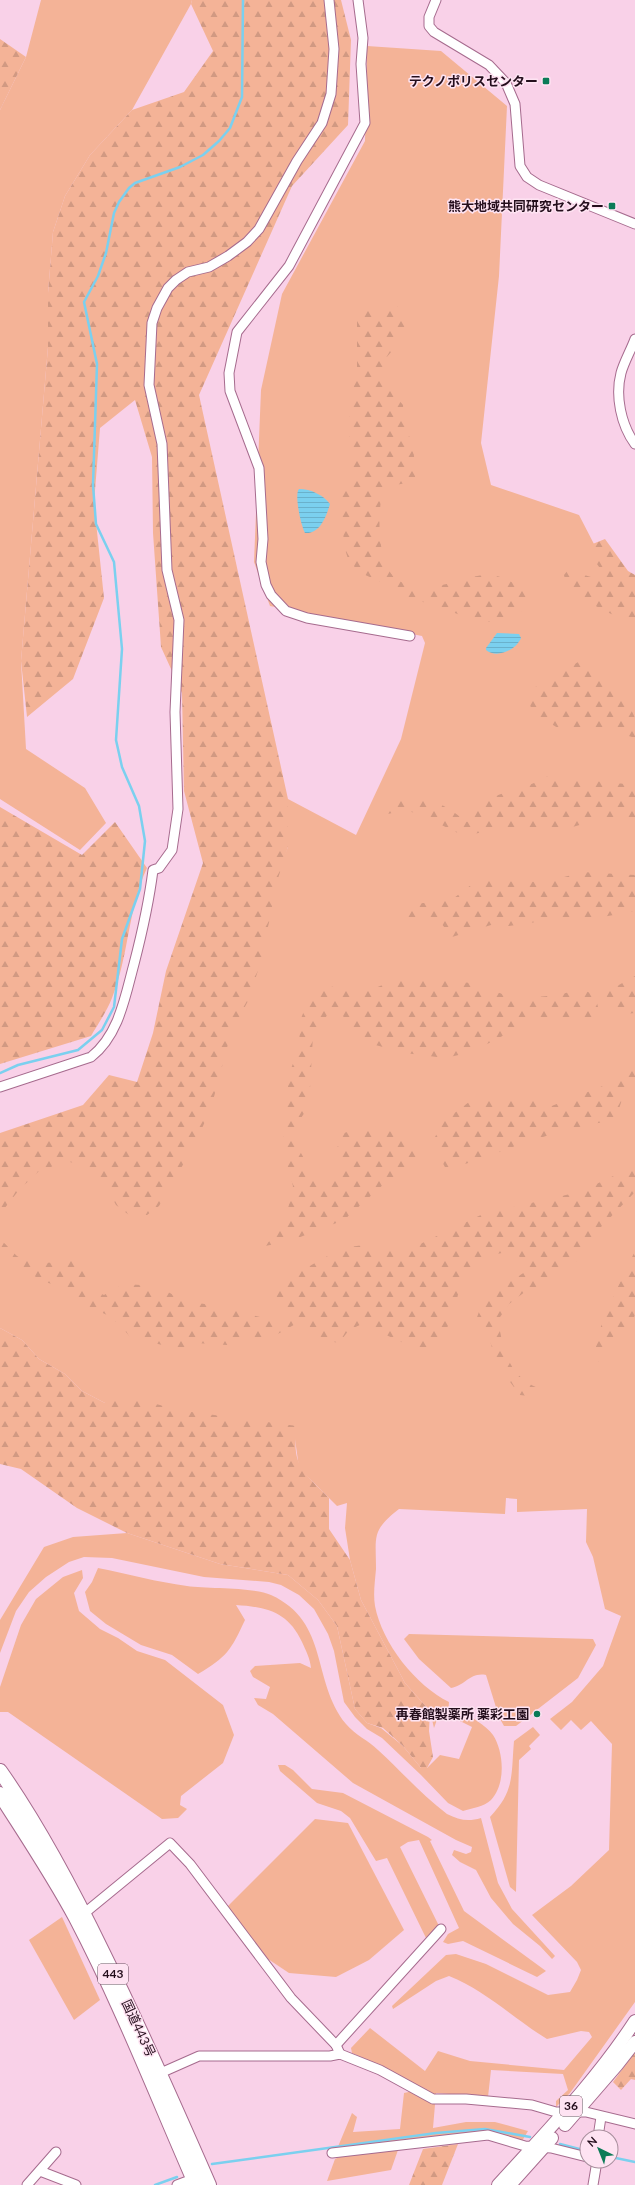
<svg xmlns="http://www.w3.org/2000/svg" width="635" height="2185" viewBox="0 0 635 2185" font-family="Lato,'Noto Sans JP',sans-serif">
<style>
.green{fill:#f4b397}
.forest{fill:url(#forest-firs)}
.water{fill:url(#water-rules)}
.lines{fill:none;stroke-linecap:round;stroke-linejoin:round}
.stream{stroke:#7bd0ef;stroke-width:2.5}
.minor-casing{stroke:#a66b8e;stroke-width:11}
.major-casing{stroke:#a66b8e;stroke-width:14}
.highway-casing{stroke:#a66b8e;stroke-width:16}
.minor{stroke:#fff;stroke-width:9}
.major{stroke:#fff;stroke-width:12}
.highway{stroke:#fff;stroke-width:14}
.poi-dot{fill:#0b7b57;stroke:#fee3f2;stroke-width:1.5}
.labels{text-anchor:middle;stroke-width:3;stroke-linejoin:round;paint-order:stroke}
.shield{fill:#fee3f2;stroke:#654e5c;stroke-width:1}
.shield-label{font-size:12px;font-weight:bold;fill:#240e1c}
.poi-label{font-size:13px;font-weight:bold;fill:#240e1c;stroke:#fee3f2;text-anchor:end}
.street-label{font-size:13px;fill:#240e1c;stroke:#fee3f2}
</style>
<defs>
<pattern id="forest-firs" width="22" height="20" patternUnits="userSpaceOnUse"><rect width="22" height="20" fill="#f4b397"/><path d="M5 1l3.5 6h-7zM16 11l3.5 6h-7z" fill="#d19982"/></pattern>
<pattern id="water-rules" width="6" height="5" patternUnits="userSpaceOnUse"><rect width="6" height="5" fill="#7bd0ef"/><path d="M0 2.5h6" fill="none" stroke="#6ab1cc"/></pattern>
</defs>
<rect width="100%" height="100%" fill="#f9d1e8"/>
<g class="green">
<path d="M 41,0 L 192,0 L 191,4 L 132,110 L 90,155 L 65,196 L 53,232 L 48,293 L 48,347 L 21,661 L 26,749 L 85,788 L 106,823 L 80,850 L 0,799 L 0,110 L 26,57 Z"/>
<path d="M 367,46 L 441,51 L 507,106 L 499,276 L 481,443 L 491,485 L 579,515 L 612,579 L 635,601 L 635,2002 L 570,2093 L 556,2107 L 556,2101 L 568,2090 L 563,2074 L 491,2070 L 488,2097 L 436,2093 L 433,2128 L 466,2122 L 495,2122 L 528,2131 L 522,2141 L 486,2132 L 337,2149 L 352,2113 L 357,2117 L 353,2132 L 400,2129 L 404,2093 L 413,2091 L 383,2067 L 352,2053 L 351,2048 L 370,2028 L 425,2071 L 438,2051 L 470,2061 L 564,2070 L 592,2037 L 589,2032 L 581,2031 L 547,2039 C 514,2019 485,1990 449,1976 L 436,1981 L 393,2009 L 392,2006 L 446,1955 L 456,1954 L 486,1964 L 548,1995 L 570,1992 L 577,1980 L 581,1970 L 577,1962 L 532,1915 L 571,1886 L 609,1850 L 612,1744 L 591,1721 L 581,1730 L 571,1720 L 561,1730 L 550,1719 L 572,1702 L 603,1666 L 621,1616 L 605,1609 L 593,1557 L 586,1542 L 587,1509 L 517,1512 L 517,1499 L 506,1498 L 505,1514 L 399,1509 C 371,1531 376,1536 376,1569 C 375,1581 373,1594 375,1606 C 382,1643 416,1686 449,1702 L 448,1715 L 439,1714 L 434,1728 L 430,1711 L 405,1683 L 361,1600 L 350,1560 L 345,1528 L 347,1503 L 337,1506 L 299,1468 L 295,1439 L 105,1403 L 82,1391 L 65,1374 L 39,1359 L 22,1340 L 0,1328 L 0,1198 L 51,1134 L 144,1191 L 288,847 L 288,799 L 356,835 L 401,739 L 425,643 L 422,636 L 270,606 L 254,562 L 261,390 L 282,294 L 365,141 Z"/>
<path d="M 127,1533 L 220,1564 L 288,1575 L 318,1600 L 337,1626 L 355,1709 L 367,1723 L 381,1728 L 403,1746 L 421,1768 L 427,1768 L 440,1755 L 459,1759 L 472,1727 L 458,1720 L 459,1709 C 469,1716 486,1725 493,1735 C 504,1752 506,1784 491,1800 C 484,1807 472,1808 463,1811 L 448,1803 L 421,1775 L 382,1738 L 367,1729 L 355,1717 L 344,1702 L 334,1651 L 328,1634 L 314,1609 L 299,1595 L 281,1585 L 269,1582 L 204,1577 L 112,1558 L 84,1557 L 69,1562 L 46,1577 L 29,1592 L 16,1611 L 0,1653 L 0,1620 L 44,1547 L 73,1537 Z"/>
<path d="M 98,1568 C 128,1574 157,1582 187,1586 C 208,1589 254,1587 271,1595 C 330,1622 311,1681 346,1724 C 355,1735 368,1740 378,1750 C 401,1771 422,1795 447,1814 C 459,1820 468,1822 481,1818 L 498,1883 L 512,1909 L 555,1956 L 552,1959 L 540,1946 L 513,1924 L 491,1898 L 476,1870 L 460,1862 L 452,1855 L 454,1850 L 466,1854 L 471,1852 L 472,1847 L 456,1840 L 353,1783 L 273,1714 L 258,1705 L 254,1698 L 266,1699 L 270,1687 L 253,1677 L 250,1671 L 255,1666 L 300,1663 L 311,1668 C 310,1658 306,1651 302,1642 C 288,1612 267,1607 236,1605 L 245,1620 C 231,1650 227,1657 198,1674 L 172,1655 L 141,1645 L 106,1624 L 90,1611 L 85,1592 L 92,1582 Z"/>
<path d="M 82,1570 L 83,1578 L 74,1593 L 79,1611 L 100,1629 L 118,1638 L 137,1651 L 165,1660 L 223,1705 L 234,1735 L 223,1763 L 181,1796 L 180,1805 L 187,1809 L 178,1818 L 162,1819 L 8,1712 L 0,1712 L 0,1687 L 21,1625 L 36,1599 L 63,1577 Z"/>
<path d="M 409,1634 L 593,1639 L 596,1645 L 578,1678 L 516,1726 L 504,1726 L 499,1717 L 486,1675 C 470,1672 465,1686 451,1688 L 419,1659 L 404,1639 Z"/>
<path d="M 533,1727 L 540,1735 L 529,1746 L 531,1749 L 519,1760 L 516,1892 L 510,1887 L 490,1817 C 515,1791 511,1775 514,1741 Z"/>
<path d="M 278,1765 L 285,1765 L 293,1770 L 312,1789 L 343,1793 L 428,1837 L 432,1840 L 430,1841 L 464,1911 L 546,1971 L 537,1977 L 463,1941 L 448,1944 L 443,1942 L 448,1934 L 459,1928 L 419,1840 L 408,1842 L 400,1847 L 439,1926 L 426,1938 L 387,1858 L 376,1861 L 350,1818 L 341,1811 L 317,1803 L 280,1771 Z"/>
<path d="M 315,1819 L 348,1823 L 404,1930 L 369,1960 L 336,1977 L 289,1973 L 268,1959 L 226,1908 Z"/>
<path d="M 62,1917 L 100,2000 L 74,2020 L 29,1940 Z"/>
<path d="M 398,2150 L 391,2170 L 327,2181 L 335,2159 L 342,2156 Z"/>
</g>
<g class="forest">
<path d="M 192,0 L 341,0 L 351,40 L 348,125 L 292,186 L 199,395 L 288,799 L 288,847 L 273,894 L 272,911 L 264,942 L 264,952 L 248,1001 L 231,1033 L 211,1108 L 195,1144 L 159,1206 L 147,1215 L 129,1215 L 116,1205 L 104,1183 L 89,1167 L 66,1161 L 38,1172 L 19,1190 L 0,1214 L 0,1133 L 83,1105 L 109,1075 L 137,1082 L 153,1033 L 166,971 L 203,863 L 184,791 L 182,693 L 161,647 L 153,533 L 152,457 L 135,400 L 100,428 L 94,503 L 104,598 L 73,679 L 27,717 L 21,661 L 48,347 L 48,293 L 53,232 L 65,196 L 90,155 L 132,110 L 184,92 L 213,51 L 191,4 Z"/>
<path d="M 0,39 L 26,57 L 0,110 Z"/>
<path d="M 397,306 L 403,311 L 406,322 L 399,343 L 385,359 L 380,378 L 403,405 L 404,422 L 412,444 L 416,468 L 415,480 C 403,485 383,484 381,500 C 378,522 378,562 395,578 C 400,582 409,586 415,587 C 422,589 434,586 442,585 C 457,582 472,575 487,575 C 504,575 524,586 530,603 L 515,617 L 501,622 L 478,622 L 437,606 L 409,598 L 391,590 L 381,582 L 363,574 L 349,562 L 344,546 L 341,498 L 351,481 L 349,433 L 350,397 L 357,377 L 357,319 L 365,308 L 386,309 Z"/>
<path d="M 605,539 L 628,571 L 635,575 L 635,623 C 623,621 582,600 573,592 C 568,588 565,581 564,575 L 568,570 L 604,581 C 604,567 591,563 590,545 Z"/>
<path d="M 580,661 L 592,669 L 605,684 L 629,705 L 635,718 L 635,738 L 607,729 L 563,731 L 533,713 L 527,697 L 539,683 Z"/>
<path d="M 548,776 C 577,777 606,784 635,784 L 635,817 L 597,820 L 555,832 L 521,828 L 488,831 L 464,836 L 419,814 L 404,810 L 388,814 L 392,801 C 428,796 439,800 467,822 L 474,817 L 475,805 C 498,792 525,790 548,776 Z"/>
<path d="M 0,807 L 82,855 L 115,822 L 147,868 C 128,908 129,956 112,998 C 107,1011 98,1024 91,1036 L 0,1064 Z"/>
<path d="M 583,872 L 635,875 L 635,911 L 581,921 L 543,921 L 509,926 L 491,925 L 452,937 L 437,918 L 411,923 L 403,915 L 412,904 L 435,902 L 454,898 L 471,885 L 487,881 L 545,882 Z"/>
<path d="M 635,976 L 635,1013 C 621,1015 613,1009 606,999 L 608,991 Z"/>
<path d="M 401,977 L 472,983 L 516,999 L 558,995 L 581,989 L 595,995 L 598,1007 L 592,1017 L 570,1022 L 549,1017 L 531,1021 L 472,1052 L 445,1058 L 405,1053 L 368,1043 L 341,1014 L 328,1014 L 313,1035 L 309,1106 L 299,1121 L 297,1146 L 310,1169 L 321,1178 L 335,1177 L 341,1167 L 337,1148 L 344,1133 L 369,1125 L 396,1133 L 417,1144 L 420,1158 L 406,1172 L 385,1183 L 344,1220 L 290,1241 L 265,1246 L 285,1222 L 293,1186 L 283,1150 L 284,1116 L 290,1071 L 299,1049 L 300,1021 L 310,996 L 329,986 L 356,992 L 373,989 Z"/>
<path d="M 629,1066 L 635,1067 L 635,1081 L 624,1094 L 615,1120 C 590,1124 564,1130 540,1138 C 508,1147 479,1162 446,1169 L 440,1158 L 435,1137 L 444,1121 L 469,1102 L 533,1098 L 549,1107 L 608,1084 Z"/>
<path d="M 635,1166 L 635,1192 L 600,1228 L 583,1256 L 552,1280 L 526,1291 L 509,1304 L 498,1320 C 503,1349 508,1376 538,1388 L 529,1396 L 520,1395 L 497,1365 L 486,1327 L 476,1320 L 484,1298 L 525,1272 L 523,1259 L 511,1251 L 483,1257 L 461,1278 L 456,1305 L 444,1336 L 426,1351 L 408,1345 L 362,1324 L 349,1330 L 339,1343 L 324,1340 L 309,1326 L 299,1322 L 269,1339 L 250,1337 L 227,1345 L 196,1343 L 180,1349 L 158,1344 L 131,1338 L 120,1325 L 107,1315 L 88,1306 L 69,1289 L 45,1282 L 20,1268 L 0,1252 L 0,1241 L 2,1241 C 7,1245 12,1252 17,1256 C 33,1267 68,1262 86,1258 L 88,1288 L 104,1295 L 123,1284 L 141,1285 L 163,1289 L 182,1300 L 221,1307 L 276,1321 L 285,1319 L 287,1311 L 276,1299 L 279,1283 L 342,1248 L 364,1245 L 384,1250 L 418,1245 L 483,1214 L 579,1192 Z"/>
<path d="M 635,1251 L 635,1315 L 632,1321 L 613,1337 L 607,1355 L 591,1367 L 603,1318 Z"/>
<path d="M 0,1328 L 22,1340 L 39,1359 L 65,1374 L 82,1391 L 105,1403 L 128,1397 L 184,1411 L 297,1426 C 291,1466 303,1471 329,1498 L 329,1529 L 350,1560 L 361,1600 L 405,1683 L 430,1711 L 429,1731 L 433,1757 L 427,1768 L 421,1768 L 403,1746 L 383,1728 L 367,1723 L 355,1709 L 337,1626 L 318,1600 L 288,1575 L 220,1564 L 127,1533 L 77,1508 L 21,1469 L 0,1464 Z"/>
<path d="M 635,2052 L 635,2080 L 631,2079 L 621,2090 L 613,2082 Z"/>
<path d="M 458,2144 L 442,2185 L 409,2185 L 423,2149 Z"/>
</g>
<g class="water">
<path d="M 299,489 C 311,489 323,495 330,504 C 326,517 320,534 305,533 C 301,526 294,494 299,489 Z"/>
<path d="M 497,633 L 519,634 L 521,638 C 516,650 497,659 486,650 L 486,648 Z"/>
</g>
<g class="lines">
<g class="stream">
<path d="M 0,1073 L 18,1065 L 78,1050 L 102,1030 L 114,1007 L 122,939 L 140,889 L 145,841 L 139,806 L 122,767 L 116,740 L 122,649 L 114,562 L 96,524 L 93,485 L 97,364 L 84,302 L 98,276 L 106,253 L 114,213 L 119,202 L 129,188 L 135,183 L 180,167 L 203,155 L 219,141 L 230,128 L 242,97 L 243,0"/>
<path d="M 560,2144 L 587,2151"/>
<path d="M 611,2157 L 635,2162"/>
<path d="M 212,2164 L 436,2133 L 485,2129 L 530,2137"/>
<path d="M 155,2185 L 177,2177"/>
</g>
<defs>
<g id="minor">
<path d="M 358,0 L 363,38 L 361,64 L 365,123 L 289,266 L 237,332 L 229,373 L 230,391 L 259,468 L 263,539 L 261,562 L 266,585 L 271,595 L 286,611 L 307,618 L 410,636"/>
<path d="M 436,0 L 429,17 L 429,26 L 434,32 L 489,65 L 506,83 L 515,104 L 520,166 L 527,177 L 539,185 L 635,224"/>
<path d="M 635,339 C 631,350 624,362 621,373 C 615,396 621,425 635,444"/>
<path d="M 0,1087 L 91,1057 C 119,1035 125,997 134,964 C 142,933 149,902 153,870 L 159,868 L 172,850 L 178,809 L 175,712 L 179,620 L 167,570 L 162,444 L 149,385 L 152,323 L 157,308 L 168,288 L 176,280 L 188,272 L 209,267 L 228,256 L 247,242 L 259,229 L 297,161 L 322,123 L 331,94 L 334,49 L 329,0"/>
<path d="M 81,1916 L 170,1843 L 190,1864 L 291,1998 L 336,2045 L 340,2054"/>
<path d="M 336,2045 L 441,1929"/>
<path d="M 156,2075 L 199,2056 L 330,2056 L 340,2054 L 380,2070 L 433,2099 L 466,2099 L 532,2105 L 556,2112 L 586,2112 L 635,2124"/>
<path d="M 598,2137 L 601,2117"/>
<path d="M 332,2153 L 488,2135 L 525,2146 L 551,2148 L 587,2157"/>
<path d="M 40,2171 L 76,2185"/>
<path d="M 27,2185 L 56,2152"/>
<path d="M 177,2185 L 193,2179"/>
<path d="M 593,2185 L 597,2161"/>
</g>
<g id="major">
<path d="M 565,2125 L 617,2065 L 635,2042"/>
<path d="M 498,2185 C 546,2132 596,2081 635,2021"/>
<path d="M 510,2185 L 552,2138"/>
</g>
<g id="highway">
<path d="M 0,1771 C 40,1828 73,1891 103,1953 C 141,2030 175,2107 209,2185"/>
<path d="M 0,1794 C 26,1835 53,1875 76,1918 C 121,2004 157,2096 196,2185"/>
</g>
</defs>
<use href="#minor" class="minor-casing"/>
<use href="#major" class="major-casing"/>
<use href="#highway" class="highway-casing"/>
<use href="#minor" class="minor"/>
<use href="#major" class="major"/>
<use href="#highway" class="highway"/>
</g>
<g class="poi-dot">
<rect x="542" y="77" width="8" height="8" rx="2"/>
<rect x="608" y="202" width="8" height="8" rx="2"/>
<circle cx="537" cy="1714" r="4"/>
</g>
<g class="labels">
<g class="shield">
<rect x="98" y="1964" width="30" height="20" rx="3"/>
<rect x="560" y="2096" width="22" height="20" rx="3"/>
</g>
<g class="shield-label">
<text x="113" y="1978">443</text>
<text x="571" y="2110">36</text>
</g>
<g class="poi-label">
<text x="538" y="86">テクノポリスセンター</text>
<text x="604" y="211">熊大地域共同研究センター</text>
<text x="529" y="1719">再春館製薬所 薬彩工園</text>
</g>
<g class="street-label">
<text transform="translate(139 2028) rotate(65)" y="5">国道443号</text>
</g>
</g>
<g transform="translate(599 2149) rotate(317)"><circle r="19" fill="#fee3f2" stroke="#a78e9c"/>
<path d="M0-3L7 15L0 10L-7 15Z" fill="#0b7b57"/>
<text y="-6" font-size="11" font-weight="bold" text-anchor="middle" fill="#240e1c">N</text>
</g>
</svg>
